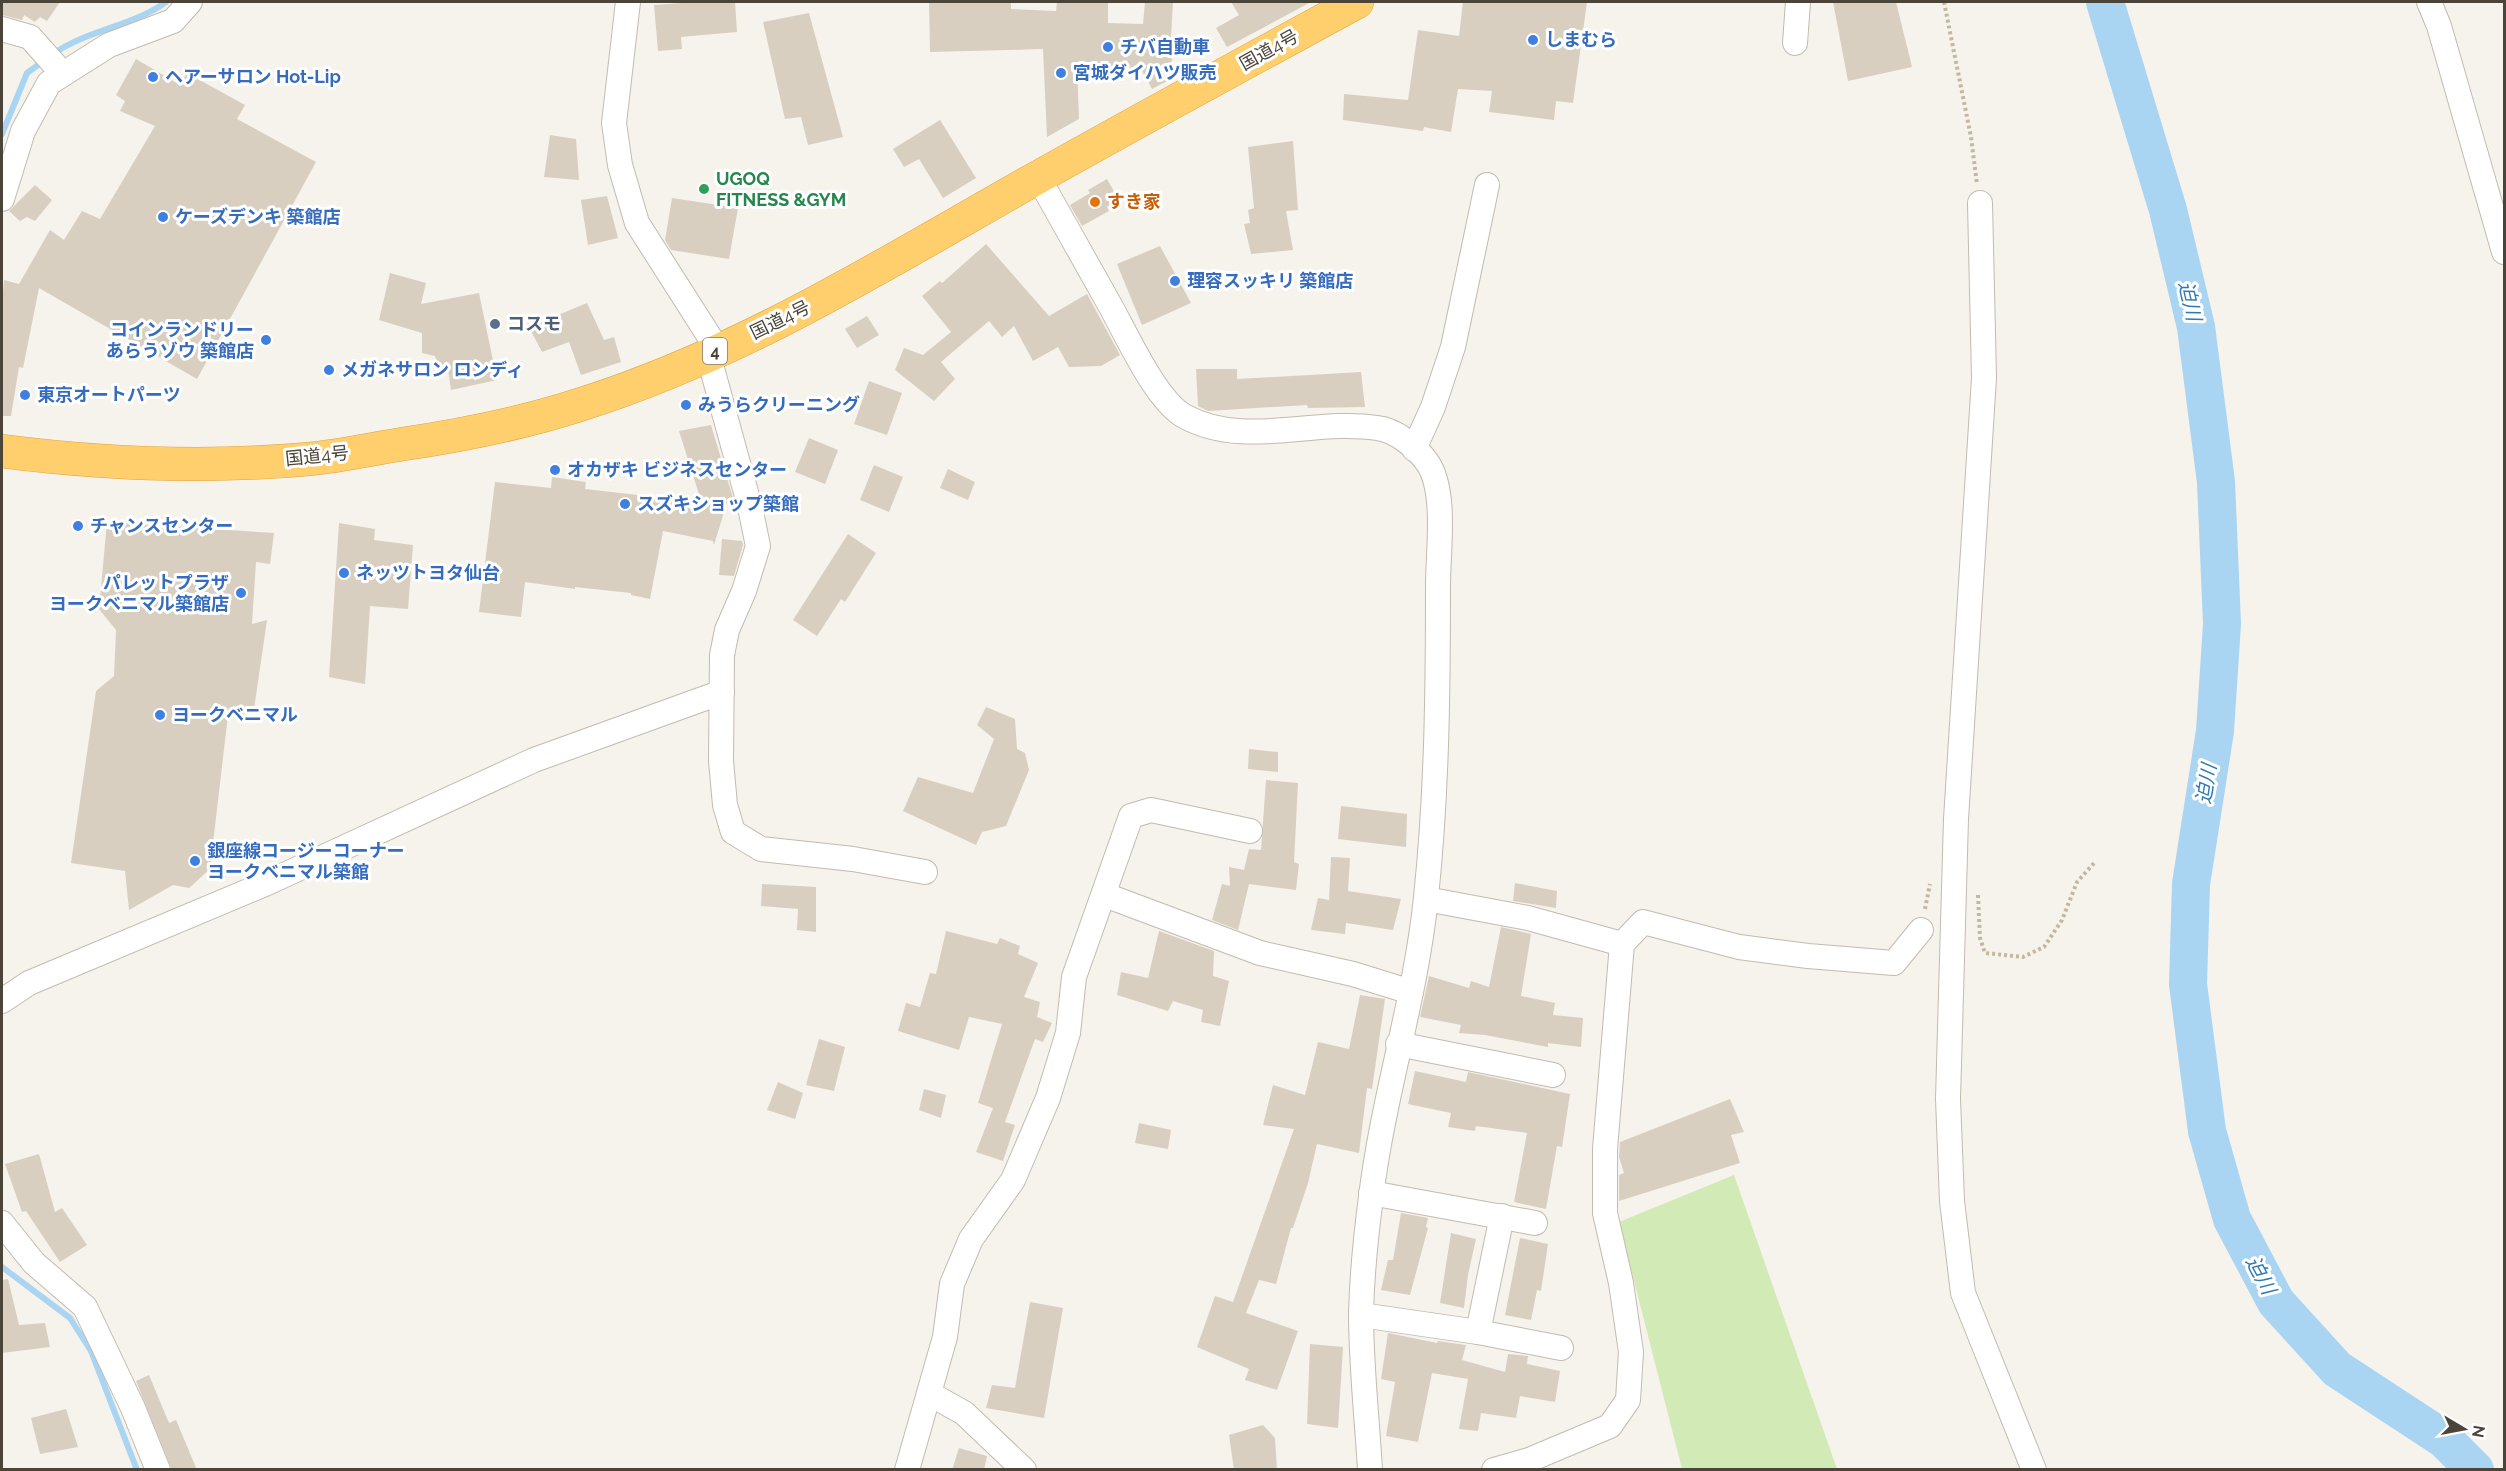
<svg xmlns="http://www.w3.org/2000/svg" width="2506" height="1471" viewBox="0 0 2506 1471" font-family="Raleway,'Noto Sans JP',sans-serif">
<style>
.green{fill:#d2eab5}
.lines{fill:none;stroke-linecap:round;stroke-linejoin:round}
.stream{stroke:#a9d4f2;stroke-width:6}
.river{stroke:#a9d4f2;stroke-width:38}
.building{fill:#d8cfc1}
.minor-casing{stroke:#c2bbae;stroke-width:26}
.highway-casing{stroke:#e0a43c;stroke-width:34}
.path{stroke:#c4b79f;stroke-width:4;stroke-dasharray:3 3;stroke-linecap:butt}
.minor{stroke:#fff;stroke-width:24}
.highway{stroke:#ffcf6e;stroke-width:33}
.shop-dot{fill:#3f7fe0;stroke:#fff;stroke-width:2}
.leisure-dot{fill:#2e9e5b;stroke:#fff;stroke-width:2}
.food-dot{fill:#e8710a;stroke:#fff;stroke-width:2}
.service-dot{fill:#5c6f8a;stroke:#fff;stroke-width:2}
.labels{text-anchor:middle;stroke-width:6;stroke-linejoin:round;paint-order:stroke}
.shield{fill:#fff;stroke:#817c74;stroke-width:1.5}
.shield-label{font-size:16px;font-weight:bold;fill:#4b4439}
.shop-label{font-size:18px;font-weight:bold;fill:#366cbe;stroke:#fff;text-anchor:start}
.street-label{font-size:18px;fill:#4b4439;stroke:#fff}
.leisure-label{font-size:18px;font-weight:bold;fill:#27864d;stroke:#fff;text-anchor:start}
.food-label{font-size:18px;font-weight:bold;fill:#c56008;stroke:#fff;text-anchor:start}
.service-label{font-size:18px;font-weight:bold;fill:#4e5e75;stroke:#fff;text-anchor:start}
.water-label{font-size:20px;font-style:italic;fill:#2e7ab2;stroke:#fff}
</style>
<rect width="100%" height="100%" fill="#f6f3ec"/>
<path class="green" d="M 1734,1175 L 1837,1469 L 1682,1469 L 1619,1222 Z"/>
<g class="lines">
<g class="stream">
<path d="M 53,54 C 87,30 133,26 166,2"/>
<path d="M 2,134 L 27,73 L 45,60"/>
<path d="M 2,1267 L 70,1318 L 91,1351 L 137,1470"/>
</g>
<path class="river" d="M 2105,2 L 2168,210 L 2196,327 L 2216,482 L 2222,624 L 2215,731 L 2191,884 L 2188,984 L 2207,1131 L 2232,1219 L 2276,1302 L 2337,1369 L 2444,1439 L 2475,1470"/>
</g>
<g class="building">
<path d="M 2,2 L 60,2 L 47,21 L 40,17 L 35,22 L 24,15 L 22,20 L 2,15 Z"/>
<path d="M 695,2 L 735,2 L 737,32 L 681,37 L 682,49 L 658,51 L 654,5 Z"/>
<path d="M 929,2 L 1011,2 L 1011,9 L 1056,11 L 1057,2 L 1108,2 L 1108,23 L 1143,24 L 1145,2 L 1173,2 L 1171,37 L 1172,65 L 1192,68 L 1152,89 L 1141,69 L 1077,66 L 1079,119 L 1047,137 L 1043,49 L 930,52 Z"/>
<path d="M 1231,2 L 1311,2 L 1227,47 L 1216,28 L 1239,15 Z"/>
<path d="M 1463,2 L 1587,2 L 1573,103 L 1556,101 L 1554,120 L 1489,112 L 1492,91 L 1458,89 L 1451,132 L 1424,127 L 1423,131 L 1343,120 L 1344,94 L 1408,100 L 1418,30 L 1459,36 Z"/>
<path d="M 1833,2 L 1896,2 L 1912,67 L 1848,81 Z"/>
<path d="M 809,13 L 843,137 L 808,145 L 801,117 L 785,119 L 763,22 Z"/>
<path d="M 136,59 L 180,85 L 187,73 L 245,105 L 237,119 L 316,162 L 197,379 L 39,288 L 23,368 L 19,367 L 11,416 L 2,416 L 2,305 L 4,280 L 19,284 L 50,230 L 64,240 L 82,211 L 100,219 L 155,126 L 120,111 L 125,101 L 116,95 Z"/>
<path d="M 940,120 L 976,178 L 943,198 L 919,159 L 904,167 L 893,149 Z"/>
<path d="M 550,135 L 576,139 L 579,180 L 544,177 Z"/>
<path d="M 1293,141 L 1298,210 L 1286,211 L 1293,250 L 1251,254 L 1244,224 L 1250,223 L 1248,210 L 1254,208 L 1248,147 Z"/>
<path d="M 1107,179 L 1119,200 L 1107,207 L 1109,211 L 1082,226 L 1070,205 L 1090,193 L 1088,190 Z"/>
<path d="M 35,185 L 52,200 L 35,221 L 27,217 L 20,221 L 9,211 Z"/>
<path d="M 607,196 L 618,238 L 588,245 L 581,200 Z"/>
<path d="M 672,198 L 738,208 L 729,259 L 671,250 L 665,240 Z"/>
<path d="M 986,244 L 1049,316 L 1087,294 L 1120,355 L 1101,366 L 1069,367 L 1058,347 L 1033,361 L 1014,326 L 1002,337 L 989,321 L 941,362 L 955,379 L 934,401 L 895,370 L 904,348 L 923,355 L 951,332 L 922,296 L 940,281 L 942,283 Z"/>
<path d="M 1160,246 L 1191,303 L 1142,325 L 1117,264 Z"/>
<path d="M 390,273 L 426,283 L 421,304 L 479,293 L 497,380 L 451,390 L 448,369 L 439,370 L 435,356 L 422,353 L 422,333 L 379,320 Z"/>
<path d="M 587,303 L 604,340 L 614,337 L 621,362 L 581,375 L 569,342 L 542,352 L 529,327 Z"/>
<path d="M 867,316 L 879,335 L 857,348 L 845,329 Z"/>
<path d="M 1196,369 L 1237,369 L 1237,379 L 1361,372 L 1365,407 L 1308,408 L 1307,405 L 1208,411 L 1198,406 Z"/>
<path d="M 869,381 L 902,393 L 887,435 L 854,424 Z"/>
<path d="M 711,425 L 733,498 L 728,499 L 714,545 L 713,541 L 663,531 L 650,599 L 631,595 L 631,593 L 575,587 L 575,589 L 525,582 L 521,617 L 479,612 L 495,482 L 551,488 L 552,477 L 586,482 L 585,489 L 647,496 L 704,510 L 679,431 Z"/>
<path d="M 809,438 L 838,450 L 825,484 L 795,472 Z"/>
<path d="M 874,465 L 903,477 L 889,512 L 860,500 Z"/>
<path d="M 948,469 L 975,482 L 968,500 L 940,488 Z"/>
<path d="M 107,522 L 274,533 L 270,564 L 256,562 L 252,624 L 267,620 L 253,716 L 228,715 L 210,869 L 189,888 L 173,885 L 129,910 L 125,871 L 71,863 L 96,691 L 114,676 L 116,630 L 99,609 Z"/>
<path d="M 339,523 L 375,529 L 374,540 L 413,545 L 408,609 L 370,606 L 365,684 L 329,677 Z"/>
<path d="M 848,534 L 876,553 L 845,602 L 841,599 L 817,636 L 793,620 Z"/>
<path d="M 722,539 L 742,541 L 743,545 L 734,576 L 719,575 Z"/>
<path d="M 986,707 L 1015,719 L 1017,749 L 1025,753 L 1029,770 L 1006,826 L 982,832 L 976,845 L 903,811 L 918,777 L 973,793 L 994,739 L 977,725 Z"/>
<path d="M 1249,749 L 1278,752 L 1278,772 L 1248,769 Z"/>
<path d="M 1266,780 L 1298,783 L 1294,862 L 1299,864 L 1296,890 L 1249,884 L 1238,930 L 1212,920 L 1222,884 L 1230,886 L 1229,867 L 1244,870 L 1249,849 L 1261,850 Z"/>
<path d="M 1341,806 L 1407,814 L 1406,847 L 1338,839 Z"/>
<path d="M 1331,857 L 1350,858 L 1348,891 L 1401,899 L 1393,930 L 1346,923 L 1345,934 L 1311,930 L 1318,898 L 1329,900 Z"/>
<path d="M 1515,883 L 1557,891 L 1556,908 L 1513,901 Z"/>
<path d="M 762,884 L 816,887 L 816,932 L 797,930 L 798,909 L 761,906 Z"/>
<path d="M 1501,927 L 1531,934 L 1521,996 L 1555,1003 L 1553,1015 L 1583,1018 L 1581,1047 L 1548,1043 L 1548,1047 L 1485,1035 L 1459,1033 L 1461,1025 L 1420,1017 L 1429,976 L 1469,988 L 1471,981 L 1489,987 Z"/>
<path d="M 946,931 L 997,944 L 1000,938 L 1020,946 L 1018,954 L 1038,963 L 1024,997 L 1040,1002 L 1037,1017 L 1052,1023 L 1043,1042 L 1035,1039 L 1005,1122 L 1015,1125 L 1003,1161 L 976,1152 L 993,1108 L 978,1103 L 1002,1024 L 969,1017 L 959,1050 L 898,1031 L 906,1003 L 920,1007 L 930,973 L 936,974 Z"/>
<path d="M 1159,931 L 1214,951 L 1213,976 L 1229,981 L 1220,1026 L 1201,1022 L 1203,1010 L 1173,1001 L 1168,1011 L 1117,995 L 1121,972 L 1148,978 Z"/>
<path d="M 1360,995 L 1385,999 L 1372,1089 L 1367,1088 L 1359,1153 L 1317,1144 L 1308,1183 L 1293,1228 L 1291,1228 L 1276,1284 L 1259,1280 L 1246,1313 L 1298,1331 L 1277,1390 L 1245,1380 L 1249,1369 L 1197,1347 L 1215,1296 L 1233,1302 L 1294,1129 L 1263,1125 L 1273,1085 L 1305,1095 L 1318,1042 L 1349,1049 Z"/>
<path d="M 819,1039 L 845,1047 L 834,1091 L 806,1085 Z"/>
<path d="M 1415,1071 L 1466,1082 L 1468,1072 L 1570,1094 L 1562,1147 L 1557,1146 L 1546,1209 L 1514,1202 L 1527,1133 L 1476,1126 L 1475,1131 L 1448,1127 L 1451,1113 L 1408,1104 Z"/>
<path d="M 778,1082 L 803,1093 L 795,1119 L 767,1110 Z"/>
<path d="M 924,1089 L 946,1095 L 941,1118 L 919,1110 Z"/>
<path d="M 1730,1099 L 1744,1132 L 1731,1135 L 1740,1163 L 1619,1201 L 1619,1175 L 1624,1173 L 1619,1157 L 1620,1142 Z"/>
<path d="M 1139,1123 L 1171,1130 L 1168,1149 L 1135,1143 Z"/>
<path d="M 39,1154 L 55,1212 L 62,1208 L 87,1245 L 60,1262 L 26,1211 L 22,1212 L 5,1164 Z"/>
<path d="M 1401,1213 L 1428,1218 L 1426,1227 L 1428,1228 L 1410,1295 L 1381,1290 L 1388,1260 L 1393,1260 Z"/>
<path d="M 1451,1233 L 1476,1239 L 1468,1275 L 1464,1308 L 1440,1303 Z"/>
<path d="M 1520,1238 L 1548,1244 L 1541,1291 L 1537,1290 L 1531,1320 L 1505,1315 Z"/>
<path d="M 8,1279 L 19,1325 L 45,1323 L 50,1347 L 2,1353 L 2,1280 Z"/>
<path d="M 1030,1302 L 1063,1308 L 1044,1418 L 986,1408 L 992,1385 L 1015,1388 Z"/>
<path d="M 1388,1333 L 1437,1343 L 1438,1341 L 1466,1345 L 1462,1360 L 1505,1372 L 1508,1354 L 1528,1356 L 1527,1364 L 1560,1371 L 1555,1402 L 1520,1396 L 1516,1418 L 1481,1413 L 1478,1431 L 1459,1429 L 1468,1379 L 1432,1373 L 1418,1442 L 1386,1436 L 1395,1382 L 1381,1379 Z"/>
<path d="M 1310,1344 L 1343,1347 L 1338,1428 L 1307,1424 Z"/>
<path d="M 149,1375 L 169,1423 L 176,1420 L 197,1470 L 172,1470 L 136,1381 Z"/>
<path d="M 66,1409 L 78,1447 L 40,1454 L 31,1418 Z"/>
<path d="M 1263,1425 L 1275,1438 L 1277,1470 L 1234,1470 L 1229,1435 Z"/>
<path d="M 959,1448 L 987,1456 L 984,1470 L 952,1470 Z"/>
</g>
<g class="lines">
<defs>
<g id="minor">
<path d="M 628,2 L 614,123 L 620,165 L 637,223 L 718,350"/>
<path d="M 2429,2 L 2439,26 L 2504,252"/>
<path d="M 2,29 L 30,37 L 63,74"/>
<path d="M 1795,43 L 1798,2"/>
<path d="M 1038,177 C 1062,220 1087,264 1111,307 C 1127,336 1156,400 1184,416 C 1244,449 1313,418 1377,428 C 1396,430 1416,447 1427,462 C 1447,490 1438,551 1438,585 C 1438,689 1437,793 1426,897 C 1416,998 1383,1096 1371,1197 C 1366,1235 1362,1275 1361,1313 C 1361,1365 1367,1418 1370,1470"/>
<path d="M 2,199 L 23,131 L 49,83 L 109,45 L 173,21 L 190,2"/>
<path d="M 1980,203 L 1984,378 L 1956,819 L 1948,1099 L 1952,1201 L 1963,1293 L 2034,1470"/>
<path d="M 708,354 L 750,507 L 758,546 L 744,591 L 727,630 L 722,655 L 721,761 L 725,805 L 733,832 L 761,849 L 853,859 L 925,872"/>
<path d="M 1414,449 L 1433,407 L 1453,347 L 1487,185"/>
<path d="M 1105,895 L 1260,953 L 1353,974 L 1411,992"/>
<path d="M 1426,899 L 1528,918 L 1622,944"/>
<path d="M 2,1001 L 29,983 L 265,884 L 534,760 L 722,692"/>
<path d="M 1398,1044 L 1553,1075"/>
<path d="M 1371,1193 L 1535,1223"/>
<path d="M 2,1223 L 34,1263 L 85,1307 L 133,1408 L 158,1470"/>
<path d="M 1361,1315 L 1478,1332 L 1561,1348"/>
<path d="M 1478,1332 L 1502,1216"/>
<path d="M 930,1394 L 964,1413 L 1024,1470"/>
<path d="M 907,1470 L 945,1337 L 952,1284 L 971,1239 L 1013,1180 L 1048,1098 L 1068,1033 L 1074,977 L 1131,816 L 1151,810 L 1250,831"/>
<path d="M 1494,1470 L 1529,1460 L 1610,1426 L 1628,1400 L 1631,1352 L 1621,1283 L 1605,1213 L 1605,1149 L 1622,944 L 1643,922 L 1739,947 L 1808,956 L 1894,963 L 1921,930"/>
</g>
<path id="highway" d="M 2,451 C 103,464 207,468 309,459 C 341,456 372,449 403,444 C 464,435 524,423 582,404 C 734,356 872,272 1010,193 C 1125,128 1241,65 1357,2"/>
</defs>
<use href="#minor" class="minor-casing"/>
<use href="#highway" class="highway-casing"/>
<g class="path">
<path d="M 1944,2 L 1971,137 L 1977,184"/>
<path d="M 1978,895 L 1980,938 L 1985,953 L 2023,957 L 2044,947 L 2062,920 L 2077,882 L 2095,862"/>
<path d="M 1925,909 L 1930,884"/>
</g>
<use href="#minor" class="minor"/>
<use href="#highway" class="highway"/>
</g>
<g class="shop-dot">
<circle cx="1533" cy="40" r="6"/>
<circle cx="1108" cy="47" r="6"/>
<circle cx="1061" cy="73" r="6"/>
<circle cx="153" cy="77" r="6"/>
<circle cx="163" cy="217" r="6"/>
<circle cx="1175" cy="281" r="6"/>
<circle cx="266" cy="340" r="6"/>
<circle cx="329" cy="370" r="6"/>
<circle cx="25" cy="395" r="6"/>
<circle cx="686" cy="405" r="6"/>
<circle cx="555" cy="470" r="6"/>
<circle cx="625" cy="504" r="6"/>
<circle cx="78" cy="526" r="6"/>
<circle cx="344" cy="573" r="6"/>
<circle cx="241" cy="593" r="6"/>
<circle cx="160" cy="715" r="6"/>
<circle cx="195" cy="861" r="6"/>
</g>
<circle class="leisure-dot" cx="704" cy="189" r="6"/>
<circle class="food-dot" cx="1095" cy="202" r="6"/>
<circle class="service-dot" cx="495" cy="324" r="6"/>
<g class="labels">
<rect class="shield" x="703" y="338" width="24" height="26" rx="4.5"/>
<g class="shield-label">
<text x="715" y="357">4</text>
</g>
<g class="shop-label">
<text x="1545" y="46">しまむら</text>
<text x="1120" y="53">チバ自動車</text>
<text x="1073" y="79">宮城ダイハツ販売</text>
<text x="165" y="83">ヘアーサロン Hot-Lip</text>
<text x="175" y="223">ケーズデンキ 築館店</text>
<text x="1187" y="287">理容スッキリ 築館店</text>
<text x="254" y="336" text-anchor="end">コインランドリー<tspan x="254" dy="21">あらうゾウ 築館店</tspan></text>
<text x="341" y="376">メガネサロン ロンディ</text>
<text x="37" y="401">東京オートパーツ</text>
<text x="698" y="411">みうらクリーニング</text>
<text x="567" y="476">オカザキ ビジネスセンター</text>
<text x="637" y="510">スズキショップ築館</text>
<text x="90" y="532">チャンスセンター</text>
<text x="356" y="579">ネッツトヨタ仙台</text>
<text x="229" y="589" text-anchor="end">パレットプラザ<tspan x="229" dy="21">ヨークベニマル築館店</tspan></text>
<text x="172" y="721">ヨークベニマル</text>
<text x="207" y="857">銀座線コージーコーナー<tspan x="207" dy="21">ヨークベニマル築館</tspan></text>
</g>
<g class="street-label">
<text transform="translate(1269 50) rotate(-29)" y="6">国道4号</text>
<text transform="translate(780 320) rotate(-26)" y="6">国道4号</text>
<text transform="translate(317 456) rotate(-6)" y="6">国道4号</text>
</g>
<g class="leisure-label">
<text x="716" y="185">UGOQ<tspan x="716" dy="21">FITNESS &amp;GYM</tspan></text>
</g>
<g class="food-label">
<text x="1107" y="208">すき家</text>
</g>
<g class="service-label">
<text x="507" y="330">コスモ</text>
</g>
<g class="water-label">
<text transform="translate(2190 301) rotate(77)" y="7">迫川</text>
<text transform="translate(2206 784) rotate(-81)" y="7">迫川</text>
<text transform="translate(2261 1275) rotate(62)" y="7">迫川</text>
</g>
</g>
<rect width="2506" height="1471" fill="none" stroke="#4b4439" stroke-width="6"/>
<g transform="translate(2464 1429) rotate(100)" stroke="#ffffff" stroke-width="4.5" paint-order="stroke">
<path d="M0-4.5L10 22L0 15L-10 22Z" fill="#4b4439"/>
<text y="-9" font-size="16" font-weight="bold" text-anchor="middle" fill="#4b4439">N</text>
</g>
</svg>
